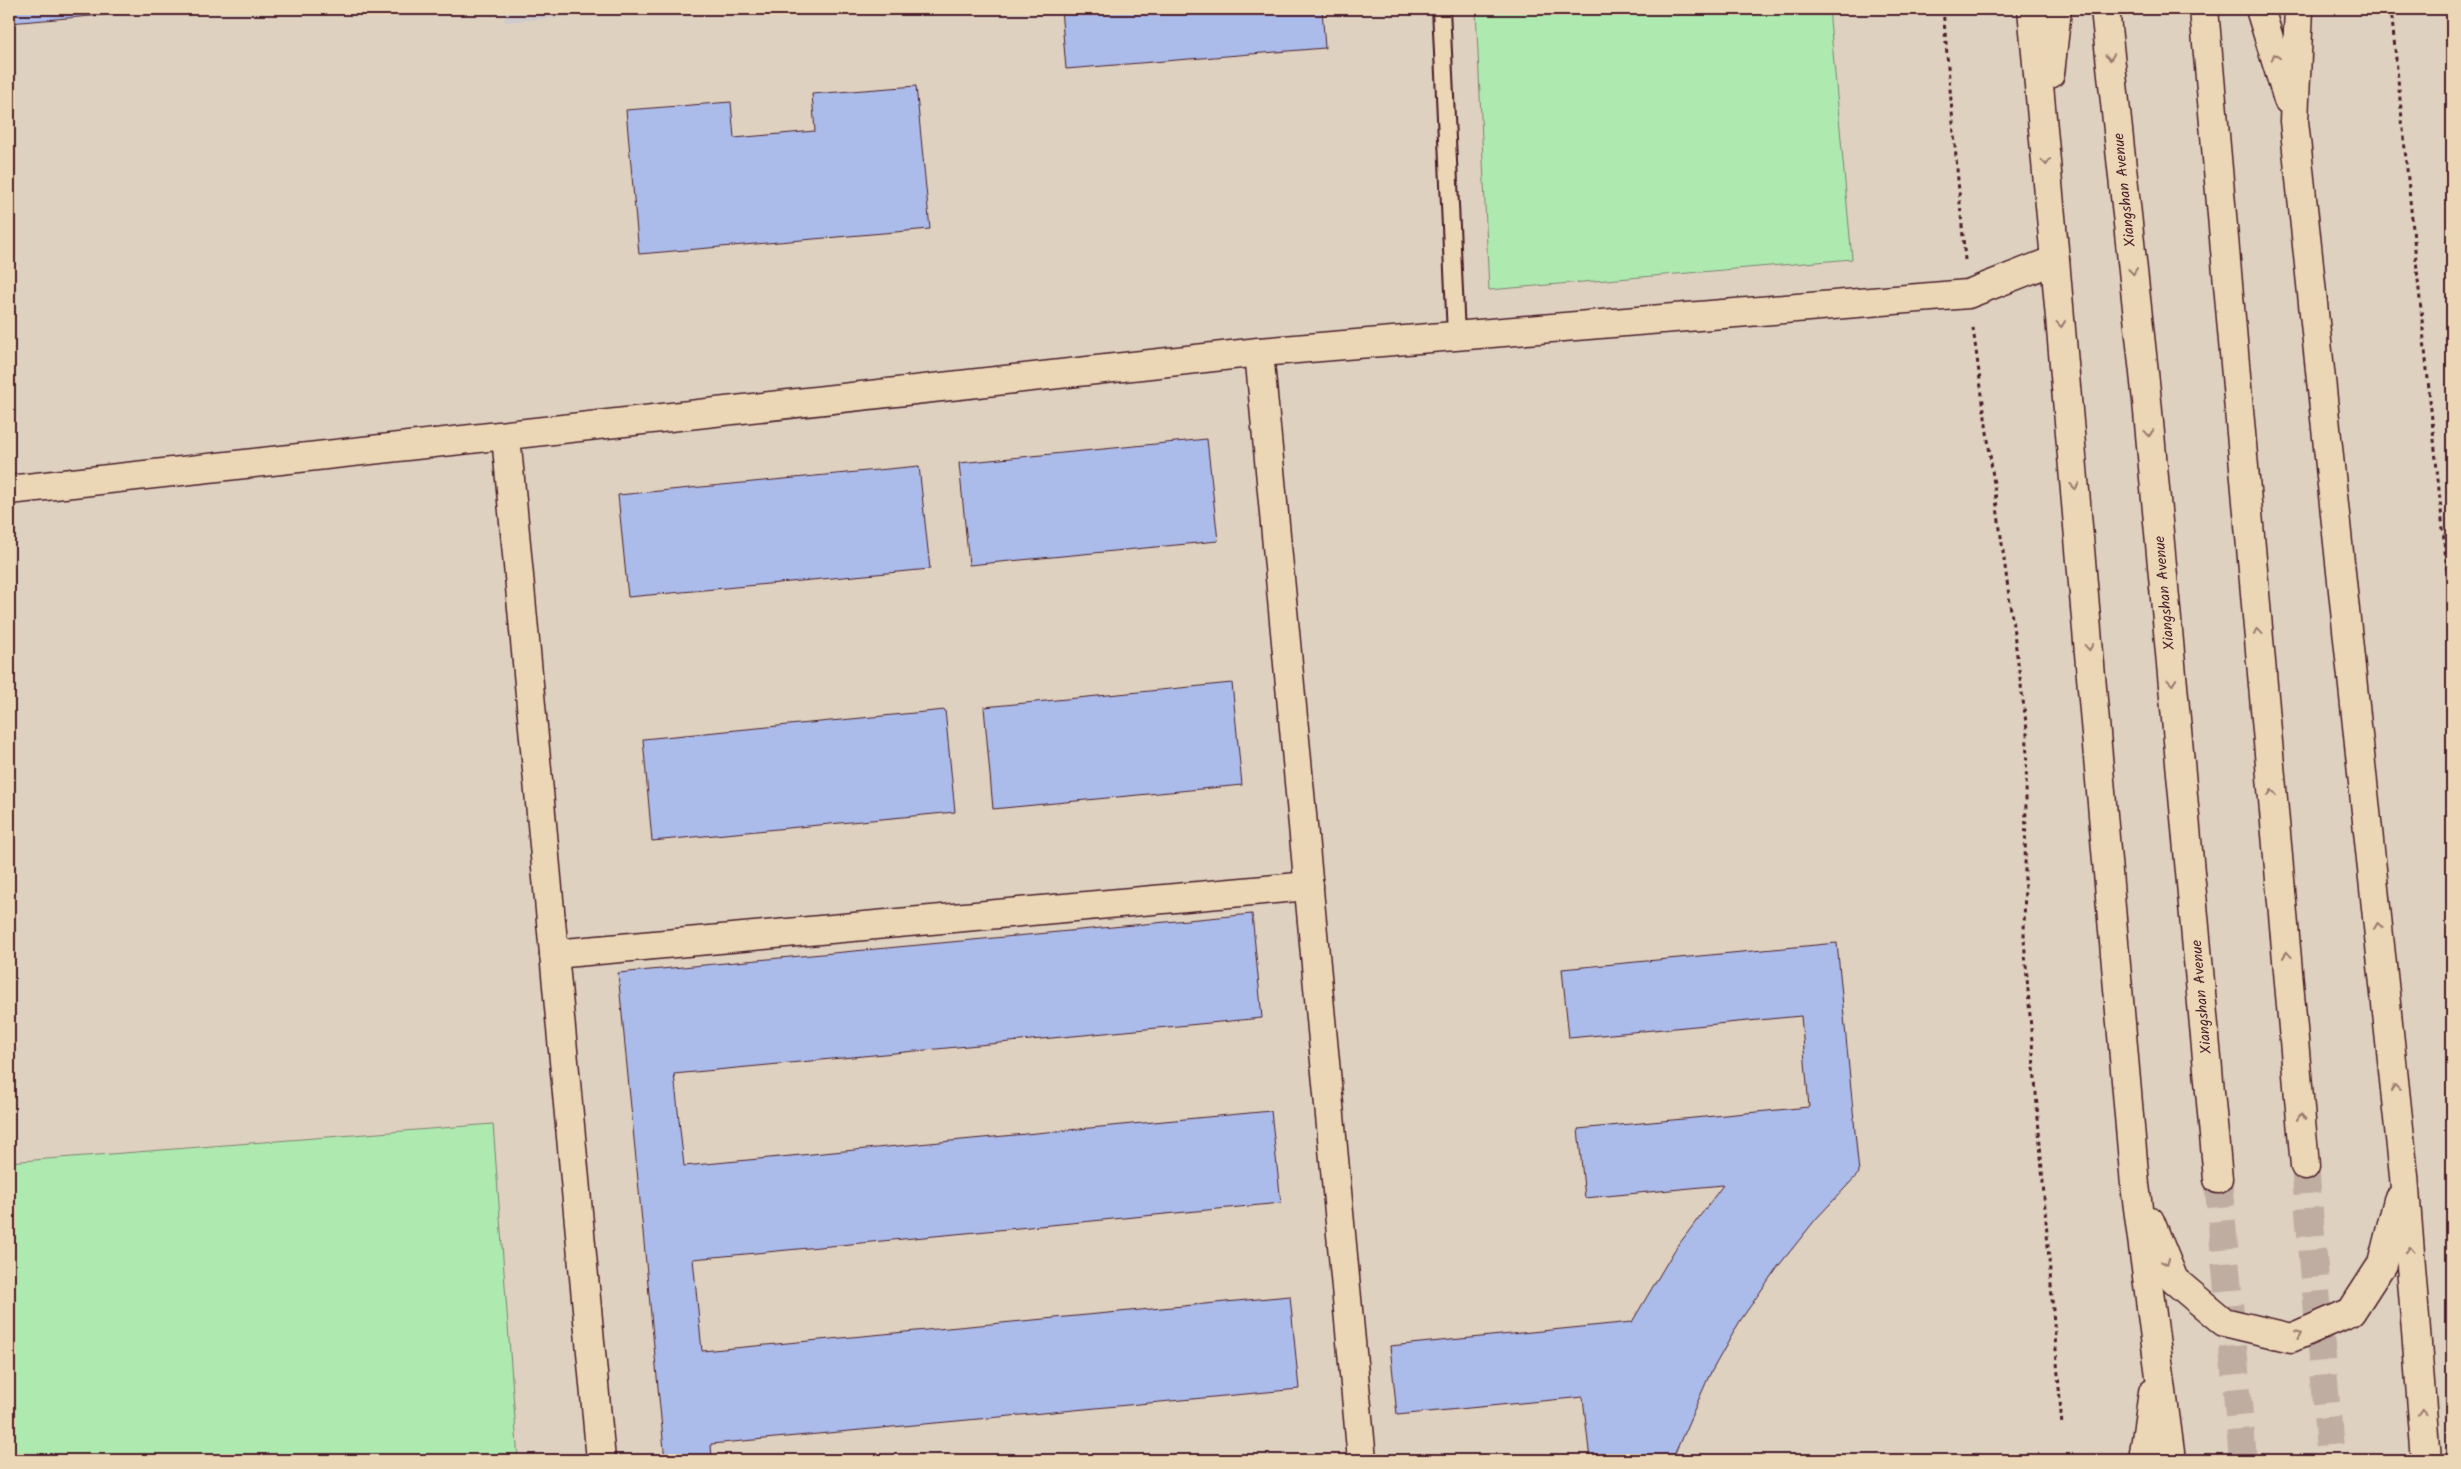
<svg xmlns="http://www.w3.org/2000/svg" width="2461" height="1469" viewBox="0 0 2461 1469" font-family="Kalam,sans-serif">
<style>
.built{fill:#cfcacd}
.green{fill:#aeeab0;stroke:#7c846e}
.building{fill:#abbbea;stroke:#4a1f2b}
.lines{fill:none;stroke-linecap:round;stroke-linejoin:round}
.trunk-tunnel{stroke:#c0ada2;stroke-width:28;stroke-dasharray:28 14;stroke-linecap:butt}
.service-casing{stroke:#4a1f2b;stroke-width:20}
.minor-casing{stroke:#4a1f2b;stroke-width:31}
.secondary-casing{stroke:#4a1f2b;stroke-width:31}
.trunk-casing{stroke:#4a1f2b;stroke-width:31}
.path{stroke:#4a1f2b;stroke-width:3;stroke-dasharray:4 4;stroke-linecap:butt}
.service{stroke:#ebd6b5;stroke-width:16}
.minor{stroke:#ebd6b5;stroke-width:28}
.secondary{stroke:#ebd6b5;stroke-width:28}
.trunk{stroke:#ebd6b5;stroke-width:28}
.oneway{stroke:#9a7a70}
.labels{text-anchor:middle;stroke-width:4;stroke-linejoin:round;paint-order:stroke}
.street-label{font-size:15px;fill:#4a1f2b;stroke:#ebd6b5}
</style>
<rect width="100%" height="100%" fill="#ded1c0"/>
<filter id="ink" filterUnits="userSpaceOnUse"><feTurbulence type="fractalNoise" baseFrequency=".02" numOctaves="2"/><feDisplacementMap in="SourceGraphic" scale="10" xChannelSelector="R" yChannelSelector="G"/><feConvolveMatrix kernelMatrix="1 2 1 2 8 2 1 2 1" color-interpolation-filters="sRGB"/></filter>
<g filter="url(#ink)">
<path class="built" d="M 504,9 L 658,9 L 505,22 Z"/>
<g class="green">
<path d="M 1476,9 L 1829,9 L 1852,259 L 1489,290 Z"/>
<path d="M 493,1124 L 518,1460 L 9,1460 L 9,1162 Z"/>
</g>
<g class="building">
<path d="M 9,9 L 173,9 L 9,23 Z"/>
<path d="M 1061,9 L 1322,9 L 1325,48 L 1066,69 Z"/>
<path d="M 916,86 L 930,229 L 639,254 L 626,110 L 731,102 L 734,138 L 815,131 L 812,94 Z"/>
<path d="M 1207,439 L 1218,541 L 969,565 L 959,463 Z"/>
<path d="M 919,466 L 930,569 L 628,597 L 618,495 Z"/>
<path d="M 1232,683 L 1242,785 L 993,809 L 984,707 Z"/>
<path d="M 945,710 L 955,812 L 652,841 L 643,739 Z"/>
<path d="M 1252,914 L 1262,1018 L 674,1074 L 684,1166 L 1271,1111 L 1281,1203 L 693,1259 L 702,1351 L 1290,1296 L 1299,1389 L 711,1444 L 712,1460 L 665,1460 L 618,973 Z"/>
<path d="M 1837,943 L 1859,1173 L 1816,1219 L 1776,1269 L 1740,1321 L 1709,1376 L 1672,1460 L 1590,1460 L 1583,1397 L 1397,1415 L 1390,1346 L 1632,1322 L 1674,1251 L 1723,1185 L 1585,1198 L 1578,1129 L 1809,1107 L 1801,1016 L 1569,1038 L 1562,969 Z"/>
</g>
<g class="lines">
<g class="trunk-tunnel">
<path d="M 2305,1166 L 2331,1460"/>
<path d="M 2218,1179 L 2243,1460"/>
</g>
<defs>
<path id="service" d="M 1441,9 L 1456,335"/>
<g id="minor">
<path d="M 1259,352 L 1362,1460"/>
<path d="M 506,436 L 601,1460"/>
<path d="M 9,490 L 1259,352 L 1968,294 L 2055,260"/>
<path d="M 554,954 L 1309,886"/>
</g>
<g id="secondary">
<path d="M 2032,9 L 2055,260 L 2135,1185 L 2171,1460"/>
<path d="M 2260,9 L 2288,100"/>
<path d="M 2299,9 L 2294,121 L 2404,1176 L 2426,1460"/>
<path d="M 2050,74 L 2057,9"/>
<path d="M 2150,1221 L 2174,1280 L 2224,1322 L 2291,1338 L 2351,1312 L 2382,1264 L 2398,1200"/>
<path d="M 2143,1460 L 2153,1392"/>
</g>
<g id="trunk">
<path d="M 2105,9 L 2147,401 L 2218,1179"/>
<path d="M 2204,9 L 2305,1166"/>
</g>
</defs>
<use href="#service" class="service-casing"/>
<use href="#minor" class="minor-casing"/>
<use href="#secondary" class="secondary-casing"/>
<use href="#trunk" class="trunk-casing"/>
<g class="path">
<path d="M 1943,9 L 1965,260"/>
<path d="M 2391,9 L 2452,620"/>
<path d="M 1973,328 L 2027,730 L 2024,939 L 2062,1426"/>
</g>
<use href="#service" class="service"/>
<use href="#minor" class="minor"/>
<use href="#secondary" class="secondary"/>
<use href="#trunk" class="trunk"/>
</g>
<defs><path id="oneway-chevron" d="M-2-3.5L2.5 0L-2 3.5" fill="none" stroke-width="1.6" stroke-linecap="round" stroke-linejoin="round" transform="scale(1.25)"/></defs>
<g class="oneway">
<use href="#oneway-chevron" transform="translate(2110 57) rotate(84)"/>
<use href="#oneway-chevron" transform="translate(2275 57) rotate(-107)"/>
<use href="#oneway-chevron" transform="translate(2046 162) rotate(85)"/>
<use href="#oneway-chevron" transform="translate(2133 271) rotate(84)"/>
<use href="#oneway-chevron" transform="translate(2061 324) rotate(85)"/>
<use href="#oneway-chevron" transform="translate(2149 433) rotate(85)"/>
<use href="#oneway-chevron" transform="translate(2075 486) rotate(85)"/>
<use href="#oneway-chevron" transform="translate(2258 632) rotate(-95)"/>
<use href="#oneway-chevron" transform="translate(2089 647) rotate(85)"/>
<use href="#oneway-chevron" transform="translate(2172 682) rotate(85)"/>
<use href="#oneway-chevron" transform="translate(2272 793) rotate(-95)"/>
<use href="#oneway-chevron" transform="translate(2378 926) rotate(-96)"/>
<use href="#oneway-chevron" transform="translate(2287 955) rotate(-95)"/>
<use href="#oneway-chevron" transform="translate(2395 1088) rotate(-96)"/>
<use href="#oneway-chevron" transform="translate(2301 1117) rotate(-95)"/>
<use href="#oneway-chevron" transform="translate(2410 1250) rotate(-94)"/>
<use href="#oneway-chevron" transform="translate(2166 1262) rotate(68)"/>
<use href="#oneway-chevron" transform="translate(2299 1334) rotate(-23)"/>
<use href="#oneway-chevron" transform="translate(2422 1412) rotate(-94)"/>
</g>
</g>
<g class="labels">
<g class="street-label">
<text transform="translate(2124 190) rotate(-96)" y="5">Xiangshan Avenue</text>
<text transform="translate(2164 593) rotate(-95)" y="5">Xiangshan Avenue</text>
<text transform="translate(2201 997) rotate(-95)" y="5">Xiangshan Avenue</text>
</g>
</g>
<rect width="2461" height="1469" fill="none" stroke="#ebd6b5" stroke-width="30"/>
<rect x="15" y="15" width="2431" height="1439" fill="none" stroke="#4a1f2b" stroke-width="2" filter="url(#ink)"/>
</svg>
